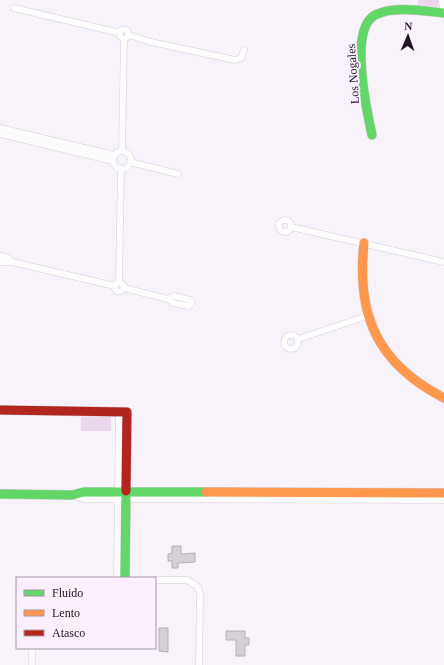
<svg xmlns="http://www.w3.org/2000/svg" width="444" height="665" viewBox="0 0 444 665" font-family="Georgia,serif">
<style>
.green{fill:#ebd8ef}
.building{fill:#d6cfd8;stroke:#b7b0b8}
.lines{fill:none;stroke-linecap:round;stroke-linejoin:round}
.street-casing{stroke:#d5ced7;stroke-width:7}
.fast-casing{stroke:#d5ced7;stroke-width:10}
.slow-casing{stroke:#d5ced7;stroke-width:10}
.jam-casing{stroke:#d5ced7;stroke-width:10}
.street{stroke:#fefdfe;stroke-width:6}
.fast{stroke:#63d668;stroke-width:9}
.slow{stroke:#ff974d;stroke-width:9}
.jam{stroke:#b3261e;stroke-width:9}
.labels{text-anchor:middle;stroke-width:4;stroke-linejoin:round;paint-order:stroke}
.street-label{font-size:12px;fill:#1e171f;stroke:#fbeefd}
</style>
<rect width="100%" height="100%" fill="#f8f2fa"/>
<g class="green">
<path d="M 418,0 L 439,0 L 438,7 L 417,6 Z"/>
<rect x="81" y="417" width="30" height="14"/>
</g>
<g class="building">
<path d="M 172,546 L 181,546 L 181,554 L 195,553 L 195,562 L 178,563 L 178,568 L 172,568 L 172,561 L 168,561 L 168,554 L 172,553 Z"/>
<path d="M 159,628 L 168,628 L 168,652 L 159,651 Z"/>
<path d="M 226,631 L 245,631 L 245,638 L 249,638 L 249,645 L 245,645 L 245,656 L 236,656 L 236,640 L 226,640 Z"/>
</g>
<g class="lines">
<defs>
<g id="street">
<path d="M 442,0 L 444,12"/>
<path d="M 14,8 L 120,33"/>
<circle cx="124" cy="34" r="4.5"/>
<path d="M 129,35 L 151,42 L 235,60 L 241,58 L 244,50"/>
<path d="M 0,128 L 114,155"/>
<path d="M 0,134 L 113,161"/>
<path d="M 122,151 L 124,39"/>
<circle cx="122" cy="160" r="9"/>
<path d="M 130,162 L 178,174"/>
<circle cx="285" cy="226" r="6"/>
<path d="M 291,227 L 444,262"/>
<path d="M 0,256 L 9,258 L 12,262"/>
<path d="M 0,262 L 12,262 L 115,286"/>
<path d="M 119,282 L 121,168"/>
<circle cx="119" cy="287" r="4.5"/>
<path d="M 124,288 L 168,299 L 173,303 L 188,306 L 192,303 L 190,300 L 174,296 L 168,299"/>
<circle cx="291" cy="342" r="7"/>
<path d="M 298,339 L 367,316"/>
<path d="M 72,495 L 84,499 L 444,500"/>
<path d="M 117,578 L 119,412"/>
<path d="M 155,580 L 187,580 L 198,587 L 200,595 L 199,665"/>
<path d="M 32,665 L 32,648"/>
</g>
<g id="fast">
<path d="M 372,135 C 367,111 348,30 375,15 C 395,5 422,11 444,13"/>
<path d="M 0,494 L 72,495 L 84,492 L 206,492"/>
<path d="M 125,578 L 126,491"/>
</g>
<g id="slow">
<path d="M 364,243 C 356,316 378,364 444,398"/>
<path d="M 206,492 L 444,493"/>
</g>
<path id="jam" d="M 0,410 L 127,412 L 126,491"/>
</defs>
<use href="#street" class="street-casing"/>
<use href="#fast" class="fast-casing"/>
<use href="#slow" class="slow-casing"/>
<use href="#jam" class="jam-casing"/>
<use href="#street" class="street"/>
<use href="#fast" class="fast"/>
<use href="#slow" class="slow"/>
<use href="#jam" class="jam"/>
</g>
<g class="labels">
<g class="street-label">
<text transform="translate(353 74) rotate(-94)" y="4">Los Nogales</text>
</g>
</g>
<rect x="16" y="577" width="140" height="72" fill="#fbeefd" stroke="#a398a4"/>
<rect x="24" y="590" width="20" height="6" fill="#63d668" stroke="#a398a4"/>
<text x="52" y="597" font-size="12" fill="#1e171f">Fluido</text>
<rect x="24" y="610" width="20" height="6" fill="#ff974d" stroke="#a398a4"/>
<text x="52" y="617" font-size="12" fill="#1e171f">Lento</text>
<rect x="24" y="630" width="20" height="6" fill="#b3261e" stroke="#a398a4"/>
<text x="52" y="637" font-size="12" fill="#1e171f">Atasco</text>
<g transform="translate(408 36) rotate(2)" stroke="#fbeefd" stroke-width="3" paint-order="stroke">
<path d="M0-3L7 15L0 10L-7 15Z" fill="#1e171f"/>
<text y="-6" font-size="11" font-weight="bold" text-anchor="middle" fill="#1e171f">N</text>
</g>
</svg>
